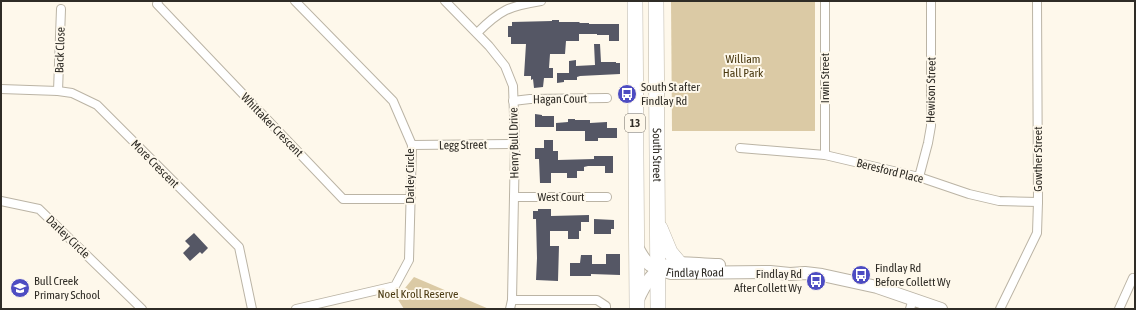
<svg xmlns="http://www.w3.org/2000/svg" width="1136" height="310" viewBox="0 0 1136 310" font-family="'Asap Condensed',sans-serif">
<style>
.green{fill:#dbcaa5}
.building{fill:#555765}
.lines{fill:none;stroke-linecap:round;stroke-linejoin:round}
.street-casing{stroke:#bbb4a5;stroke-width:10}
.secondary-casing{stroke:#bbb4a5;stroke-width:14}
.highway-casing{stroke:#bbb4a5;stroke-width:16}
.street{stroke:#fff;stroke-width:8}
.secondary{stroke:#fff;stroke-width:12}
.highway{stroke:#fff;stroke-width:15}
.labels{text-anchor:middle;stroke-width:4;stroke-linejoin:round;paint-order:stroke}
.shield{fill:#fef8eb;stroke:#6d6961;stroke-width:1}
.shield-label{font-size:11px;font-weight:bold;fill:#2f2c26}
.street-label{font-size:12px;fill:#2f2c26;stroke:#fef8eb}
.park-label{font-size:12px;fill:#4a3910;stroke:#fef8eb}
.poi-label{font-size:12px;fill:#2f2c26;stroke:#fef8eb;text-anchor:start}
</style>
<rect width="100%" height="100%" fill="#fef8eb"/>
<g class="green">
<path d="M 671,1 L 815,1 L 815,131 L 672,131 Z"/>
<path d="M 414,277 L 489,309 L 404,309 L 397,298 Z"/>
</g>
<g class="building">
<path d="M 552,20 L 559,20 L 559,22 L 579,22 L 580,23 L 589,23 L 589,24 L 619,24 L 619,41 L 609,41 L 609,35 L 597,35 L 597,34 L 579,34 L 579,41 L 566,41 L 565,54 L 550,54 L 549,68 L 553,68 L 553,78 L 544,78 L 543,87 L 534,88 L 533,79 L 531,80 L 531,76 L 524,76 L 526,44 L 511,44 L 511,37 L 508,37 L 508,26 L 512,26 L 512,22 L 552,21 Z"/>
<path d="M 594,44 L 600,44 L 601,62 L 616,62 L 616,63 L 620,63 L 620,74 L 580,76 L 577,77 L 577,80 L 564,80 L 564,82 L 557,83 L 557,73 L 569,73 L 569,61 L 576,60 L 576,66 L 595,65 Z"/>
<path d="M 535,114 L 542,115 L 542,116 L 554,116 L 554,127 L 535,127 Z"/>
<path d="M 568,119 L 575,119 L 575,120 L 590,120 L 590,123 L 607,122 L 607,128 L 617,128 L 617,138 L 598,138 L 598,141 L 585,141 L 585,131 L 556,131 L 556,123 L 568,122 Z"/>
<path d="M 544,140 L 553,140 L 553,151 L 558,151 L 558,160 L 594,159 L 594,156 L 613,156 L 613,173 L 605,173 L 605,166 L 588,166 L 584,167 L 584,171 L 577,171 L 577,178 L 567,178 L 567,173 L 551,173 L 551,183 L 540,183 L 539,159 L 535,159 L 535,148 L 544,148 Z"/>
<path d="M 538,209 L 551,209 L 551,216 L 589,215 L 589,222 L 581,222 L 581,231 L 579,231 L 579,239 L 568,239 L 568,231 L 550,231 L 550,246 L 559,246 L 558,281 L 536,280 L 537,258 L 536,219 L 533,219 L 533,211 L 538,211 Z"/>
<path d="M 594,219 L 614,220 L 614,229 L 611,229 L 611,234 L 594,234 Z"/>
<path d="M 194,233 L 208,248 L 202,254 L 200,252 L 190,261 L 183,253 L 190,246 L 185,241 Z"/>
<path d="M 606,254 L 620,254 L 620,275 L 591,274 L 591,276 L 570,276 L 570,263 L 580,263 L 581,255 L 592,255 L 592,264 L 606,264 Z"/>
</g>
<g class="lines">
<defs>
<g id="street">
<path d="M 158,1 L 157,4 L 343,199 L 411,199"/>
<path d="M 295,1 L 393,101 L 412,145 L 409,260 L 395,286 L 296,309"/>
<path d="M 445,1 L 489,46 L 505,66 L 513,86 L 515,144 L 512,300 L 510,309"/>
<path d="M 825,1 L 825,155"/>
<path d="M 477,33 C 500,10 509,6 541,1"/>
<path d="M 1,89 L 58,91 L 72,93 L 97,105 L 239,247 L 252,309"/>
<path d="M 58,91 L 61,9"/>
<path d="M 513,101 L 530,99 L 607,98"/>
<path d="M 412,145 L 515,144"/>
<path d="M 740,148 L 825,155 L 919,177 L 969,194 L 999,201 L 1038,202"/>
<path d="M 919,177 L 928,143 L 931,126 L 931,1"/>
<path d="M 514,197 L 607,197"/>
<path d="M 1,201 L 39,209 L 142,309"/>
<path d="M 512,300 L 597,300 L 606,306 L 606,309"/>
<path d="M 910,309 L 913,299"/>
<path d="M 1000,309 L 1037,233 L 1038,202 L 1037,1"/>
<path d="M 1119,309 L 1133,278"/>
</g>
<g id="secondary">
<path id="s1" d="M 637,247 C 647,266 650,267 671,273 L 770,272 L 790,274 L 805,273 L 822,275 L 877,287 L 941,309"/>
<path d="M 638,299 C 659,253 675,264 719,265"/>
</g>
<g id="highway">
<path d="M 635,1 L 637,309"/>
<path id="s2" d="M 656,1 L 658,309"/>
<path d="M 660,228 L 670,252 L 680,264"/>
</g>
</defs>
<use href="#street" class="street-casing"/>
<use href="#secondary" class="secondary-casing"/>
<use href="#highway" class="highway-casing"/>
<use href="#street" class="street"/>
<use href="#secondary" class="secondary"/>
<use href="#highway" class="highway"/>
</g>
<defs>
<symbol id="bus-disc" viewBox="-11 -11 22 22"><circle r="9.5" fill="#4d4cc2" stroke="#fef8eb"/><path d="M-5-6H5V4H4V6H2V4H-2V6H-4V4H-5ZM-3.5-4V0h7V-4ZM-3.5 1.2v1.5H-2V1.2ZM2 1.2v1.5H3.5V1.2Z" fill="#fff"/></symbol>
<symbol id="school-disc" viewBox="-11 -11 22 22"><circle r="9.5" fill="#4d4cc2" stroke="#fef8eb"/><path d="M0-5L7-2L0 1L-7-2ZM-4 1L0 2.5L4 1V4Q0 6-4 4Z" fill="#fff"/></symbol>
</defs>
<g fill-rule="evenodd">
<use href="#bus-disc" x="616" y="83" width="22" height="22"/>
<use href="#bus-disc" x="850" y="264" width="22" height="22"/>
<use href="#bus-disc" x="805" y="270" width="22" height="22"/>
<use href="#school-disc" x="9" y="277" width="22" height="22"/>
</g>
<g class="labels">
<rect class="shield" x="625" y="114" width="20" height="18" rx="3"/>
<g class="shield-label">
<text x="635" y="127">13</text>
</g>
<g class="street-label">
<text transform="translate(60 50) rotate(-88)" y="4">Back Close</text>
<text transform="translate(825 78) rotate(-90)" y="4">Irwin Street</text>
<text transform="translate(931 90) rotate(-89)" y="4">Hewison Street</text>
<text transform="translate(560 99) rotate(-1)" y="4">Hagan Court</text>
<text transform="translate(272 125) rotate(46)" y="4">Whittaker Crescent</text>
<text transform="translate(514 143) rotate(-91)" y="4">Henry Bull Drive</text>
<text transform="translate(463 145) rotate(-1)" y="4">Legg Street</text>
<text dy="4" stroke="none"><textPath href="#s2" startOffset="154">South Street</textPath></text>
<text transform="translate(1038 159) rotate(-90)" y="4">Gowther Street</text>
<text transform="translate(155 164) rotate(45)" y="4">More Crescent</text>
<text transform="translate(890 171) rotate(14)" y="4">Beresford Place</text>
<text transform="translate(410 176) rotate(-90)" y="4">Darley Circle</text>
<text x="561" y="201">West Court</text>
<text transform="translate(68 237) rotate(44)" y="4">Darley Circle</text>
<text dy="4" stroke="none"><textPath href="#s1" startOffset="69">Findlay Road</textPath></text>
</g>
<g class="park-label">
<text x="743" y="63">William<tspan x="743" dy="14">Hall Park</tspan></text>
<text x="418" y="298">Noel Kroll Reserve</text>
</g>
<g class="poi-label">
<text x="641" y="91">South St after<tspan x="641" dy="14">Findlay Rd</tspan></text>
<text x="875" y="272">Findlay Rd<tspan x="875" dy="14">Before Collett Wy</tspan></text>
<text x="802" y="278" text-anchor="end">Findlay Rd<tspan x="802" dy="14">After Collett Wy</tspan></text>
<text x="34" y="285">Bull Creek<tspan x="34" dy="14">Primary School</tspan></text>
</g>
</g>
<rect width="1136" height="310" fill="none" stroke="#2f2c26" stroke-width="4"/>
</svg>
